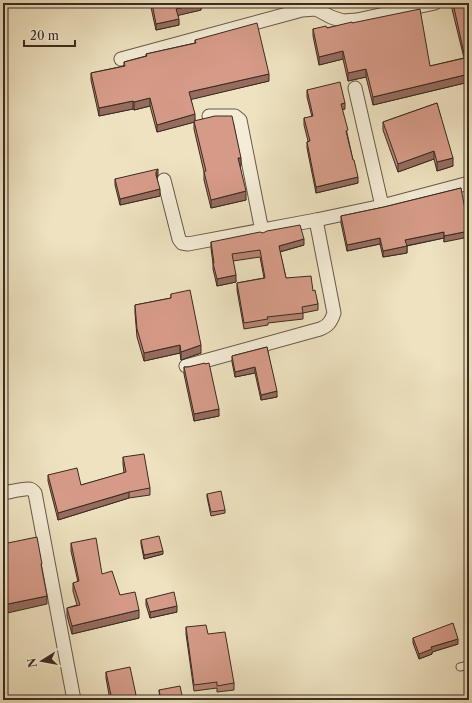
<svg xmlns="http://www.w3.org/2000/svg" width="472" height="703" viewBox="0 0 472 703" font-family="'Libre Caslon Text',serif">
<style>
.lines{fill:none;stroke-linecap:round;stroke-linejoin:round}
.service-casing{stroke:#675949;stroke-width:9}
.minor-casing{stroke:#675949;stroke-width:15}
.service{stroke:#f4ecd6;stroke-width:7}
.minor{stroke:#f4ecd6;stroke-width:13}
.wall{fill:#b88575;stroke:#3a2b21}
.shaded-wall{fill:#966c5f;stroke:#3a2b21}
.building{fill:#d69b88;stroke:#3a2b21}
</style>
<rect width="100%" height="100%" fill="#eee2c0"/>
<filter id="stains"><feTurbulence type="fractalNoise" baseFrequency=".005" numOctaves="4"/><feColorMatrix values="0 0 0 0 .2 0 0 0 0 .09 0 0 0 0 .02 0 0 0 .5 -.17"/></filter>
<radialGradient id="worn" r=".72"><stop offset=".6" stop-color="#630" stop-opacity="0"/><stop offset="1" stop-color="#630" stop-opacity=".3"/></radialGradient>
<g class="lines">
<defs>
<path id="service" d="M 460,667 L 469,665"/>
<g id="minor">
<path d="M 121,59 L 302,10 L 316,9 L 331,17 L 343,21 L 357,20 L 435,3"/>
<path d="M 355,88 L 382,206"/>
<path d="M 209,116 L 235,116 L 240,120 L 262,231"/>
<path d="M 164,180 L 179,239 L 182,243 L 188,244 L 316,220 L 382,206 L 469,183"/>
<path d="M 186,366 L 320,329 C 328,326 331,322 334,313 L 316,220"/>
<path d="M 3,493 C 9,492 25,488 30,489 C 33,490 33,491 35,493 L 74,700"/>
</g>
</defs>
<use href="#service" class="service-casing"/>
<use href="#minor" class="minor-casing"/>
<use href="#service" class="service"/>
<use href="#minor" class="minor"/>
</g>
<g class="wall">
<path d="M 150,3 L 201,3 L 201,10 L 178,15 L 179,25 L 156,30 Z"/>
<path d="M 452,3 L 469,3 L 469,82 L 373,105 L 366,77 L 348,81 L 343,59 L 319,65 L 313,36 L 313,29 L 327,28 L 352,23 L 430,66 L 464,58 L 452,9 Z"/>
<path d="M 195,40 L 269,81 L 191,99 L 195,120 L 241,166 L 240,166 L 246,200 L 211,208 L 204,180 L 204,172 L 194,129 L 194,122 L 157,132 L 150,106 L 134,110 L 133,109 L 99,116 L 91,80 L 91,73 L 124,66 L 124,62 L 146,56 L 146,54 L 195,43 Z"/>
<path d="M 307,90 L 345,109 L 342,110 L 358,183 L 316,193 L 307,148 L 307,142 L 308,141 L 304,125 L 304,118 L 312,117 L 307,97 Z"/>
<path d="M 437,103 L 453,166 L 437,171 L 434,159 L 398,172 L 383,130 L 383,122 Z"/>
<path d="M 158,175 L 157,177 L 160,196 L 120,205 L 115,185 L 115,179 Z"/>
<path d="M 461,188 L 444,242 L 444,238 L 407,246 L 407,253 L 383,257 L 380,244 L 347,251 L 341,223 L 341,216 L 384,207 Z"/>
<path d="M 211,242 L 304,245 L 280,252 L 286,278 L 313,291 L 318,304 L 318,310 L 303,313 L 303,319 L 268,323 L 268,325 L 244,329 L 237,290 L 237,283 L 264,278 L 260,257 L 233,261 L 236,282 L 217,286 L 213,269 L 213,264 L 211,248 Z"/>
<path d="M 171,294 L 201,353 L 181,360 L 180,353 L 144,361 L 137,337 L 135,313 L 135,305 L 171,298 Z"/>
<path d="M 267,347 L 277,397 L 261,400 L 255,373 L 235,377 L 232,362 L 232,356 Z"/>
<path d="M 205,364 L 219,416 L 194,421 L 184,374 L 184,367 L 188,367 Z"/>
<path d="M 123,457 L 150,488 L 150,495 L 129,498 L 58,520 L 48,481 L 48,475 L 81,485 L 124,473 L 123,464 Z"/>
<path d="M 207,494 L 225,510 L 225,513 L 211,516 L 207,497 Z"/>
<path d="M 141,540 L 163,554 L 144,559 L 141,544 Z"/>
<path d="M 71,543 L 102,574 L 139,618 L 72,634 L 67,616 L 67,608 L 77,605 L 73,591 L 73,583 L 78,582 L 71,551 Z"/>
<path d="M 146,599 L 177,612 L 150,618 L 146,605 Z"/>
<path d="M 186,627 L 208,634 L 234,683 L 234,690 L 217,692 L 217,688 L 194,691 L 186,634 Z"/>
<path d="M 413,638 L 458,644 L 432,652 L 432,654 L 419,659 L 413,643 Z"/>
<path d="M 106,672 L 136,700 L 110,700 L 106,678 Z"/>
<path d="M 159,690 L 183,700 L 160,700 Z"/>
</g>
<g class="shaded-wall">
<path d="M 201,3 L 201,10 L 176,16 L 176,9 Z"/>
<path d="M 179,19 L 179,25 L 156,30 L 156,24 Z"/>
<path d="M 343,51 L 343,59 L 319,65 L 319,57 Z"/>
<path d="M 366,69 L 366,77 L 348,81 L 348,73 Z"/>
<path d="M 269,74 L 269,81 L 189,100 L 189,92 Z"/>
<path d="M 469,74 L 469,82 L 373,105 L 373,97 Z"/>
<path d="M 150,98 L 150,106 L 134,110 L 134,102 Z"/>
<path d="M 133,101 L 133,109 L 99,116 L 99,108 Z"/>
<path d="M 345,103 L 345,109 L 341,110 L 341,104 Z"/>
<path d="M 195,114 L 195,122 L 157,132 L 157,125 Z"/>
<path d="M 434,151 L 434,159 L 398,172 L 398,164 Z"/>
<path d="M 238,158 L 241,158 L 241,166 L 238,167 Z"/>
<path d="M 453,158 L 453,166 L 437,171 L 437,162 Z"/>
<path d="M 158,169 L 158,175 L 156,178 L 156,172 Z"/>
<path d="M 358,177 L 358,183 L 316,193 L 316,187 Z"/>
<path d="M 160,189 L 160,196 L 120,205 L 120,199 Z"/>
<path d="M 246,191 L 246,200 L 211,208 L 211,200 Z"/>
<path d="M 469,231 L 469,237 L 444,242 L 444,236 Z"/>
<path d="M 444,232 L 444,238 L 405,246 L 405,240 Z"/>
<path d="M 380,238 L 380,244 L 347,251 L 347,245 Z"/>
<path d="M 304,239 L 304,245 L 279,252 L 279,246 Z"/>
<path d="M 407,246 L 407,253 L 383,257 L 383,251 Z"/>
<path d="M 236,275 L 236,282 L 217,286 L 217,279 Z"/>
<path d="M 180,345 L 180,353 L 144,361 L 144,353 Z"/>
<path d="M 201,345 L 201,353 L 181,360 L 181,352 Z"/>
<path d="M 255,367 L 255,373 L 235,377 L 235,372 Z"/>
<path d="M 277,391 L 277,397 L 261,400 L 261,395 Z"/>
<path d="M 219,409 L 219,416 L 194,421 L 194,414 Z"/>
<path d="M 129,492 L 129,498 L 58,520 L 58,513 Z"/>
<path d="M 163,551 L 163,554 L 144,559 L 144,555 Z"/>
<path d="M 47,596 L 47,604 L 3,614 L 3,605 Z"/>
<path d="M 177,606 L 177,612 L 150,618 L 150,612 Z"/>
<path d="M 139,610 L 139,618 L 72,634 L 72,626 Z"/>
<path d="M 458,639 L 458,644 L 432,652 L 432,654 L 419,659 L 419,654 L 431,647 Z"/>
<path d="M 136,695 L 136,700 L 112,700 Z"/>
</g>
<g class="building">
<path d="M 152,3 L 201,3 L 176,9 L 179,19 L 156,24 Z"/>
<path d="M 453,3 L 469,3 L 469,74 L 373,97 L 366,69 L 348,73 L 343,51 L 319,57 L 313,29 L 326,26 L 327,28 L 352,22 L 352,23 L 420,9 L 430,66 L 465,58 Z"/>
<path d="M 257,23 L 269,74 L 189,92 L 195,114 L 157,125 L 150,98 L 134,102 L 133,101 L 99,108 L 91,73 L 125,66 L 124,62 L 147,56 L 146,54 L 196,43 L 195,40 Z"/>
<path d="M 340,82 L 345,103 L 341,104 L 348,130 L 346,131 L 353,160 L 354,160 L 358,177 L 316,187 L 307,142 L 310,141 L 304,118 L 313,116 L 307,90 Z"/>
<path d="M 437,103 L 453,158 L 437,162 L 434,151 L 398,164 L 383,122 Z"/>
<path d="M 215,116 L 232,116 L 241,158 L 238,158 L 246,191 L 211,200 L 204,172 L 206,171 L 194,121 Z"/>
<path d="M 158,169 L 156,172 L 156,175 L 160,189 L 120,199 L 115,179 Z"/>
<path d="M 461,188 L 469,231 L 444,236 L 444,232 L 405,240 L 407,246 L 383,251 L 380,238 L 347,245 L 341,216 L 384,207 Z"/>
<path d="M 300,225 L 304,239 L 279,246 L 286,278 L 311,276 L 313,291 L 315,290 L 318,304 L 302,307 L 303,313 L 267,317 L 268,319 L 244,323 L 237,283 L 265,278 L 260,250 L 232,254 L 236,275 L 217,279 L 213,263 L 214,263 L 211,242 L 260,232 L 263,233 L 267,231 Z"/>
<path d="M 190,290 L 201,345 L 181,352 L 180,345 L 144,353 L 137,329 L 135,305 L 171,298 L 171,294 Z"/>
<path d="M 267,347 L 277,391 L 261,395 L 255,367 L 235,372 L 232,356 Z"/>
<path d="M 205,363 L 205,364 L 209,363 L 219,409 L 194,414 L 184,367 L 188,367 Z"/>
<path d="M 144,454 L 150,488 L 129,492 L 58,513 L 48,475 L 77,468 L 81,485 L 126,472 L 123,457 Z"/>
<path d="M 221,491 L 225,510 L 211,512 L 207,494 Z"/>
<path d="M 159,536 L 163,551 L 144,555 L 141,540 Z"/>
<path d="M 37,537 L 42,564 L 41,564 L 47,596 L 3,605 L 3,544 Z"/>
<path d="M 96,538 L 102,574 L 112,571 L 120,595 L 135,592 L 139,610 L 72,626 L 67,608 L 80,605 L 73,583 L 79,581 L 71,543 Z"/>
<path d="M 174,592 L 177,606 L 150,612 L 146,599 Z"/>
<path d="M 453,623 L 458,639 L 431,647 L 432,649 L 419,654 L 413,638 Z"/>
<path d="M 206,625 L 208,634 L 225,632 L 234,683 L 217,686 L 217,682 L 194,685 L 186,627 Z"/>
<path d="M 130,667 L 136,695 L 112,700 L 106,672 Z"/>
<path d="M 180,686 L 183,700 L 161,700 L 159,690 Z"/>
</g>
<rect width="472" height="703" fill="none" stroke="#eee2c0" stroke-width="16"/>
<rect x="4" y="4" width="464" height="695" fill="none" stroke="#3a2b21" stroke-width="2"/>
<rect x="8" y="8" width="456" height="687" fill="none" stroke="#3a2b21"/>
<g transform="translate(42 661) rotate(259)" stroke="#f4ecd6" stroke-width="3" paint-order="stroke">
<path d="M0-3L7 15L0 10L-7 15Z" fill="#3a2b21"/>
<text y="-6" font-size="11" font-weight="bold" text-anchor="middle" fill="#3a2b21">N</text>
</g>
<path d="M24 40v6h51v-6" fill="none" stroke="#3a2b21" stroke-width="2"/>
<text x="30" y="40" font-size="12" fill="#3a2b21" stroke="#f4ecd6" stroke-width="3" paint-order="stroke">20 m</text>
<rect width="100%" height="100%" filter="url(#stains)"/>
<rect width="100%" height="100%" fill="url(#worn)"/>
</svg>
